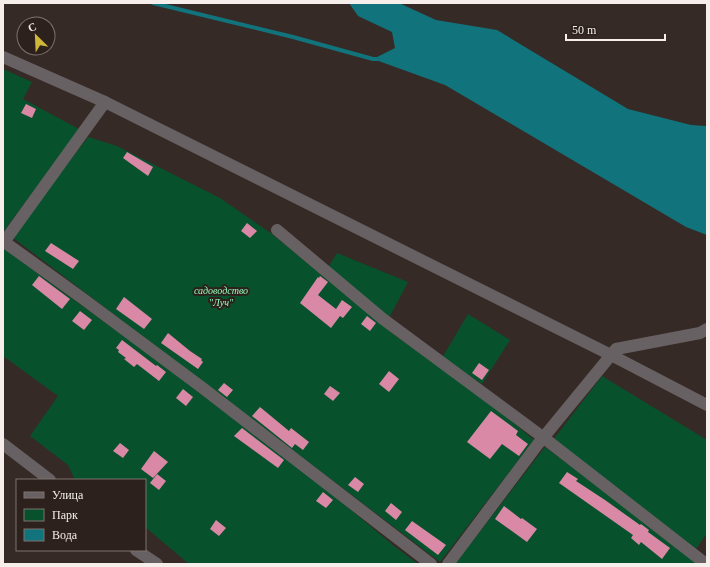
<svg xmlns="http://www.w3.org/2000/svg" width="710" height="567" viewBox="0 0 710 567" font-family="'Times New Roman',serif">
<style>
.green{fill:#08512d}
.water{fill:#11737b}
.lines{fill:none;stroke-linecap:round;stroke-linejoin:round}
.stream{stroke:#11737b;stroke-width:4}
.building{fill:#d989a5}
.minor{stroke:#686163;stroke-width:12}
.labels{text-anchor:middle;stroke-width:4;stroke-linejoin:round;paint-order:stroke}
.park-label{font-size:10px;font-style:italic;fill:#94fbb9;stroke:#2c211c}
</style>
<rect width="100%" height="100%" fill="#362a26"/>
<g class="green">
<path d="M 3,69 L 32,82 L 23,99 L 79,129 L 4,231 Z"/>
<path d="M 88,137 L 117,146 L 220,198 L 272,234 L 393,334 L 487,401 L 534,440 L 440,562 L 12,237 Z"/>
<path d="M 3,248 L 133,343 L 303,470 L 394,546 L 418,564 L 189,564 L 145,527 L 145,480 L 75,480 L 68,465 L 30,436 L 58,396 L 3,356 Z"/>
<path d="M 337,253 L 408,282 L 389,318 L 327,269 Z"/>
<path d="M 468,314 L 510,340 L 482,384 L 442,358 Z"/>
<path d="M 602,376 L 707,440 L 707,533 L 696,549 L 553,440 Z"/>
<path d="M 545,447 L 701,564 L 455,564 Z"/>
</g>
<path class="water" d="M 349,3 L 399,3 L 436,20 L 497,30 L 628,109 L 691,125 L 707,126 L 707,235 L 686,227 L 445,85 L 373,59 L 395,48 L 392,32 L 358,16 Z"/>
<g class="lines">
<path class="stream" d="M 153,3 L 293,37 L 373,59 L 378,59"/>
</g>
<g class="building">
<path d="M 26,104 L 36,109 L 32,118 L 21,113 Z"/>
<path d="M 127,152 L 153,167 L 148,176 L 123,158 Z"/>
<path d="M 247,223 L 257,231 L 250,238 L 241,231 Z"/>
<path d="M 51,243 L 79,261 L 73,269 L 45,251 Z"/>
<path d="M 39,276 L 70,299 L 62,309 L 32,285 Z"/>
<path d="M 320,276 L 328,282 L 318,295 L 336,309 L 342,300 L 352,307 L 343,318 L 340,316 L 331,328 L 300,303 L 318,277 L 319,278 Z"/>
<path d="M 124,297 L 152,319 L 144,329 L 116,309 Z"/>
<path d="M 80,311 L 92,320 L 84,330 L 72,321 Z"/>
<path d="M 367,316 L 376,323 L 370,331 L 361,324 Z"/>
<path d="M 168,333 L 190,351 L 202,359 L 201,360 L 203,362 L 198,369 L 161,343 Z"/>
<path d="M 122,340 L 156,366 L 157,365 L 166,372 L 159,381 L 137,364 L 134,367 L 124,359 L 126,358 L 118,352 L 119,350 L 116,348 Z"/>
<path d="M 479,363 L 489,370 L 482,380 L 472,373 Z"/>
<path d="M 389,371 L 399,379 L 389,392 L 379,384 Z"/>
<path d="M 224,383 L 233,390 L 227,397 L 218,390 Z"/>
<path d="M 330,386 L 340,393 L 333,401 L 324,394 Z"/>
<path d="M 183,389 L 193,397 L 186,406 L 176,398 Z"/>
<path d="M 260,407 L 289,431 L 291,428 L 309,442 L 303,450 L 295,444 L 292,448 L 252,416 Z"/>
<path d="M 491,411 L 518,431 L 516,435 L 528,444 L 519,456 L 502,444 L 490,459 L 467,442 Z"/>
<path d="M 242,428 L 284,460 L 278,468 L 234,436 Z"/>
<path d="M 120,443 L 129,450 L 123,458 L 113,451 Z"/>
<path d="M 154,451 L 168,462 L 153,478 L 141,469 Z"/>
<path d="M 567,472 L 578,479 L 576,481 L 605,500 L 640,525 L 641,524 L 649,530 L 648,532 L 670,548 L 662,559 L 641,542 L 639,545 L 631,538 L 633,535 L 559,483 Z"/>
<path d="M 157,474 L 166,481 L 159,490 L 150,483 Z"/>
<path d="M 355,477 L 364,484 L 358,492 L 348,485 Z"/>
<path d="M 323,492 L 333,500 L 326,508 L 316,501 Z"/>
<path d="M 391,503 L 402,512 L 396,520 L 385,511 Z"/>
<path d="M 504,506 L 521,519 L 522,518 L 537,529 L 527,542 L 495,519 Z"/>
<path d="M 216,520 L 226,528 L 219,536 L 210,529 Z"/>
<path d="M 412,521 L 446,545 L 438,555 L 405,530 Z"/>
</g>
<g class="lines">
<g class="minor">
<path d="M 3,57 L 105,102"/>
<path d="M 277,230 L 383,319 L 544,438 L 706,564"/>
<path d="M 3,241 L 82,298 L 204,389 L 431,564"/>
<path d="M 4,242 L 105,102 L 611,355 L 707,405"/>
<path d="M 3,444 L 50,480"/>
<path d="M 136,550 L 157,564"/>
<path d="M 448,564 L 538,444 L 616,349 L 700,333 L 707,329"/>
</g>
</g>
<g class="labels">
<g class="park-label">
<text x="221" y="294">садоводство<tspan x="221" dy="12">"Луч"</tspan></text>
</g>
</g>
<rect width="710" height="567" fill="none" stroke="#f6eeeb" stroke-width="8"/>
<rect x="16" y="479" width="130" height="72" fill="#2c211c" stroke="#7d736f"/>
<rect x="24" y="492" width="20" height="6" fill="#686163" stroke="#7d736f"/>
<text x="52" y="499" font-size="12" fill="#f6eeeb">Улица</text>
<rect x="24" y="509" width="20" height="12" fill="#08512d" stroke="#7d736f"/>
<text x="52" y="519" font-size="12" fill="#f6eeeb">Парк</text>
<rect x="24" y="529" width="20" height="12" fill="#11737b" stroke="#7d736f"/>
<text x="52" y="539" font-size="12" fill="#f6eeeb">Вода</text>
<g transform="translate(36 36) rotate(336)"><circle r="19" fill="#2c211c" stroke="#7d736f"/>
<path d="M0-3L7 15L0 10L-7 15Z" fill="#ceb837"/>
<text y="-6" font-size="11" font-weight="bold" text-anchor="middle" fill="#f6eeeb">С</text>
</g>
<path d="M566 34v6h99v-6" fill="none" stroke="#f6eeeb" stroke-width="2"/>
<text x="572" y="34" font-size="12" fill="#f6eeeb" stroke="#2c211c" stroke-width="3" paint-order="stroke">50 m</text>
</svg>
